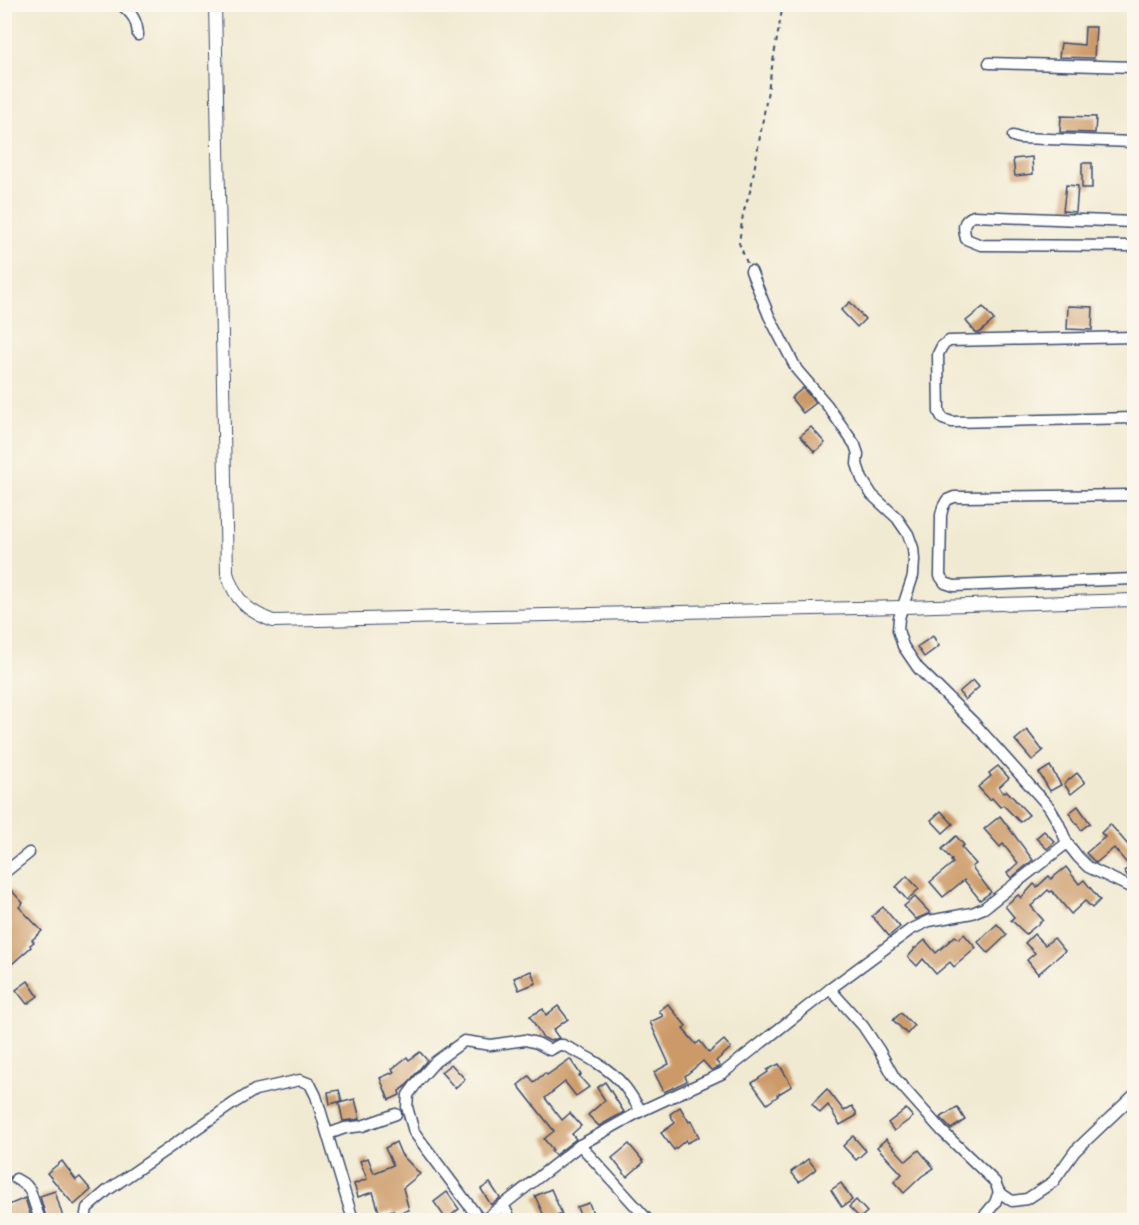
<svg xmlns="http://www.w3.org/2000/svg" width="1139" height="1225" viewBox="0 0 1139 1225" font-family="Sriracha,sans-serif">
<style>
.building{fill:#cc9a68}
.lines{fill:none;stroke-linecap:round;stroke-linejoin:round}
.minor-casing{stroke:#3b4b6f;stroke-width:13}
.tertiary-casing{stroke:#3b4b6f;stroke-width:14}
.path{stroke:#3b4b6f;stroke-width:2;stroke-dasharray:4.5 4.5;stroke-linecap:butt}
.minor{stroke:#fff;stroke-width:10}
.tertiary{stroke:#fff;stroke-width:12}
</style>
<rect width="100%" height="100%" fill="#fbf7ec"/>
<filter id="ink" filterUnits="userSpaceOnUse"><feTurbulence type="fractalNoise" baseFrequency=".0167" numOctaves="2"/><feDisplacementMap in="SourceGraphic" scale="12" xChannelSelector="R" yChannelSelector="G"/><feConvolveMatrix kernelMatrix="1 2 1 2 8 2 1 2 1" color-interpolation-filters="sRGB"/></filter>
<filter id="wash" filterUnits="userSpaceOnUse"><feTurbulence type="fractalNoise" baseFrequency=".008" numOctaves="4" result="noise"/><feDisplacementMap in="SourceGraphic" scale="24" xChannelSelector="R" yChannelSelector="G"/><feGaussianBlur stdDeviation="1.35" result="paint"/><feColorMatrix in="noise" values="0 0 0 0 0 0 0 0 0 0 0 0 0 0 0 0 0 1.4 0 .05"/><feComposite in="paint" operator="in"/></filter>
<g filter="url(#wash)">
<rect width="100%" height="100%" fill="#f1ead2"/>
<g id="blocks">
<g class="building">
<path d="M 1085,27 L 1096,27 L 1094,58 L 1059,57 L 1061,43 L 1084,45 Z"/>
<path d="M 1061,116 L 1096,117 L 1095,133 L 1060,132 Z"/>
<path d="M 1032,157 L 1033,174 L 1015,176 L 1013,159 Z"/>
<rect x="1082" y="163" width="10" height="25"/>
<path d="M 1066,185 L 1078,186 L 1076,212 L 1063,211 Z"/>
<path d="M 850,302 L 865,319 L 857,327 L 841,310 Z"/>
<path d="M 1068,306 L 1093,307 L 1092,330 L 1067,329 Z"/>
<path d="M 983,307 L 994,320 L 979,333 L 976,333 L 966,321 Z"/>
<path d="M 803,388 L 816,403 L 803,413 L 791,398 Z"/>
<path d="M 811,427 L 825,443 L 815,452 L 800,436 Z"/>
<path d="M 933,636 L 939,646 L 924,657 L 917,647 Z"/>
<path d="M 973,680 L 979,687 L 965,700 L 959,692 Z"/>
<path d="M 1027,730 L 1043,751 L 1032,760 L 1015,740 Z"/>
<path d="M 998,766 L 1009,778 L 999,787 L 1003,793 L 1007,791 L 1029,815 L 1020,822 L 1003,805 L 1000,807 L 992,798 L 990,800 L 978,787 L 991,776 L 989,773 Z"/>
<path d="M 1050,766 L 1061,785 L 1050,791 L 1039,773 Z"/>
<path d="M 1077,773 L 1085,783 L 1071,794 L 1064,784 Z"/>
<path d="M 1078,806 L 1090,823 L 1081,830 L 1069,813 Z"/>
<path d="M 941,811 L 953,824 L 943,833 L 931,820 Z"/>
<path d="M 1000,816 L 1033,860 L 1011,878 L 1007,873 L 1018,863 L 1003,844 L 1000,847 L 984,829 Z"/>
<path d="M 1110,824 L 1134,852 L 1134,881 L 1130,879 L 1124,871 L 1130,867 L 1114,848 L 1096,863 L 1086,853 L 1105,837 L 1101,833 Z"/>
<path d="M 1044,831 L 1055,842 L 1047,849 L 1036,838 Z"/>
<path d="M 956,836 L 964,845 L 961,847 L 976,864 L 972,867 L 991,892 L 980,900 L 964,880 L 943,897 L 930,882 L 953,863 L 951,861 L 952,860 L 942,849 Z"/>
<path d="M 1066,867 L 1079,884 L 1084,880 L 1100,900 L 1092,908 L 1085,901 L 1071,914 L 1052,891 L 1050,892 L 1048,890 L 1031,906 L 1043,920 L 1026,934 L 1011,920 L 1014,917 L 1005,906 L 1018,895 L 1021,898 L 1034,884 L 1037,887 L 1049,876 L 1051,879 Z"/>
<path d="M 907,876 L 919,889 L 907,900 L 896,887 Z"/>
<path d="M 11,890 L 23,903 L 19,907 L 42,931 L 32,940 L 34,942 L 30,945 L 31,947 L 4,971 L 4,896 Z"/>
<path d="M 915,897 L 930,913 L 916,919 L 904,906 Z"/>
<path d="M 883,907 L 900,927 L 889,936 L 872,916 Z"/>
<path d="M 997,924 L 1007,935 L 988,953 L 978,942 Z"/>
<path d="M 964,934 L 976,948 L 954,967 L 950,962 L 936,974 L 923,959 L 917,966 L 908,957 L 914,950 L 914,948 L 916,948 L 925,940 L 936,953 L 955,936 L 959,939 Z"/>
<path d="M 1034,934 L 1045,945 L 1054,938 L 1065,951 L 1038,974 L 1027,960 L 1035,953 L 1025,943 Z"/>
<path d="M 531,971 L 536,983 L 519,990 L 514,978 Z"/>
<path d="M 28,981 L 38,996 L 27,1004 L 16,990 Z"/>
<path d="M 668,1004 L 686,1026 L 683,1029 L 696,1044 L 700,1041 L 709,1053 L 724,1040 L 731,1048 L 716,1061 L 720,1066 L 719,1067 L 711,1070 L 703,1061 L 685,1076 L 687,1081 L 664,1092 L 654,1072 L 669,1064 L 650,1022 L 663,1016 L 659,1011 Z"/>
<path d="M 558,1006 L 568,1019 L 553,1030 L 559,1038 L 550,1041 L 542,1037 L 530,1016 L 543,1009 L 546,1015 Z"/>
<path d="M 901,1013 L 914,1026 L 907,1034 L 893,1020 Z"/>
<path d="M 420,1052 L 427,1060 L 405,1087 L 399,1091 L 400,1095 L 389,1100 L 380,1078 L 394,1072 L 392,1069 L 407,1057 L 409,1060 Z"/>
<path d="M 570,1059 L 581,1075 L 579,1076 L 589,1087 L 576,1096 L 565,1082 L 545,1098 L 562,1120 L 570,1113 L 581,1126 L 572,1134 L 576,1139 L 555,1155 L 551,1151 L 553,1150 L 544,1139 L 554,1131 L 518,1085 L 529,1076 L 534,1082 L 545,1073 L 547,1075 Z"/>
<path d="M 451,1064 L 465,1079 L 455,1088 L 441,1072 Z"/>
<path d="M 779,1064 L 792,1086 L 777,1095 L 778,1096 L 767,1104 L 752,1083 L 768,1072 L 767,1070 Z"/>
<path d="M 605,1082 L 624,1112 L 599,1126 L 588,1115 L 605,1100 L 597,1088 Z"/>
<path d="M 827,1089 L 844,1111 L 852,1106 L 856,1112 L 856,1116 L 840,1125 L 828,1105 L 820,1113 L 812,1104 Z"/>
<path d="M 339,1090 L 342,1101 L 330,1104 L 328,1092 Z"/>
<path d="M 355,1099 L 360,1119 L 343,1121 L 339,1103 Z"/>
<path d="M 680,1107 L 689,1122 L 691,1121 L 699,1137 L 687,1143 L 686,1140 L 674,1150 L 661,1133 L 675,1123 L 670,1114 Z"/>
<path d="M 957,1107 L 965,1120 L 951,1129 L 940,1118 Z"/>
<path d="M 906,1109 L 913,1117 L 894,1131 L 888,1123 Z"/>
<path d="M 853,1136 L 866,1151 L 856,1160 L 843,1146 Z"/>
<path d="M 886,1139 L 906,1161 L 919,1150 L 934,1168 L 922,1176 L 904,1193 L 894,1182 L 902,1174 L 877,1147 Z"/>
<path d="M 396,1142 L 401,1154 L 420,1174 L 403,1188 L 409,1210 L 394,1214 L 393,1210 L 380,1215 L 373,1192 L 358,1197 L 354,1184 L 367,1179 L 360,1161 L 368,1158 L 374,1173 L 393,1165 L 385,1148 Z"/>
<path d="M 629,1144 L 644,1162 L 627,1177 L 612,1158 Z"/>
<path d="M 808,1159 L 816,1169 L 799,1182 L 791,1172 Z"/>
<path d="M 62,1161 L 76,1180 L 80,1177 L 91,1190 L 74,1205 L 47,1173 Z"/>
<path d="M 490,1183 L 500,1198 L 491,1205 L 481,1189 Z"/>
<path d="M 841,1183 L 852,1200 L 842,1207 L 831,1190 Z"/>
<path d="M 551,1189 L 562,1214 L 546,1220 L 535,1196 Z"/>
<path d="M 55,1191 L 64,1221 L 47,1221 L 40,1196 Z"/>
<path d="M 447,1192 L 459,1209 L 446,1219 L 434,1202 Z"/>
<path d="M 25,1198 L 31,1217 L 21,1221 L 4,1221 L 4,1207 Z"/>
<path d="M 856,1200 L 867,1212 L 860,1218 L 849,1207 Z"/>
<path d="M 589,1203 L 593,1213 L 581,1218 L 577,1207 Z"/>
</g>
</g>
</g>
<g filter="url(#ink)">
<use href="#blocks" fill-opacity="0" stroke="#3b4b6f" stroke-width="1.5"/>
<g class="lines">
<defs>
<g id="minor">
<path d="M 120,4 C 132,13 137,20 138,35"/>
<path d="M 989,63 L 1134,67"/>
<path d="M 1013,136 L 1019,138 L 1134,142"/>
<path d="M 1134,222 L 974,216 C 962,220 963,228 966,239 L 981,245 L 1134,246"/>
<path d="M 751,271 L 769,316 L 797,370 L 827,405 L 855,445 L 858,454 L 857,464 L 862,479 L 872,495 L 897,518 L 908,534 L 913,548 L 914,560 L 913,576 L 899,618 L 898,630 L 903,646 L 918,668 L 974,723 L 1049,807 L 1058,822 L 1067,843 L 1078,857 L 1088,867 L 1134,889"/>
<path d="M 1134,337 L 949,341 L 942,346 L 938,354 L 939,412 L 943,419 L 952,422 L 1134,418"/>
<path d="M 1134,495 L 962,497 L 954,497 L 947,500 L 943,507 L 941,515 L 940,576 L 945,583 L 954,586 L 1134,579"/>
<path d="M 4,873 L 29,853"/>
<path d="M 830,989 L 863,1026 L 879,1050 L 894,1077 L 942,1131 L 995,1182 L 999,1192 L 995,1203 L 981,1220"/>
<path d="M 328,1134 L 345,1128 L 362,1126 L 396,1114"/>
<path d="M 580,1145 L 648,1220"/>
<path d="M 16,1179 L 26,1185 L 30,1190 L 40,1220"/>
<path d="M 999,1192 L 1012,1201 L 1027,1199 L 1053,1182 L 1075,1151 L 1134,1095"/>
<path d="M 503,1205 L 511,1220"/>
<path d="M 85,1220 L 87,1208 L 108,1190 L 234,1103 L 255,1090 L 300,1080 L 310,1084 L 316,1096 L 353,1220"/>
<path d="M 480,1220 L 414,1132 L 407,1107 L 408,1095 L 419,1080 L 435,1062 L 464,1041 L 491,1045 L 525,1040 L 537,1043 L 550,1050 L 559,1045 L 563,1045 C 586,1056 609,1067 625,1087 C 631,1095 636,1103 641,1111"/>
<path d="M 484,1220 L 503,1205 L 580,1145 L 641,1111 L 723,1073 L 830,989 L 910,930 L 929,921 L 972,913 L 984,908 L 1067,843"/>
</g>
<path id="tertiary" d="M 215,4 L 227,573 C 235,600 247,611 273,621 L 903,607 L 1134,600"/>
</defs>
<use href="#minor" class="minor-casing"/>
<use href="#tertiary" class="tertiary-casing"/>
<path class="path" d="M 747,263 L 739,243 L 743,214 L 751,188 L 783,4"/>
<use href="#minor" class="minor"/>
<use href="#tertiary" class="tertiary"/>
</g>
</g>
<rect width="1139" height="1225" fill="none" stroke="#fbf7ec" stroke-width="24"/>
</svg>
